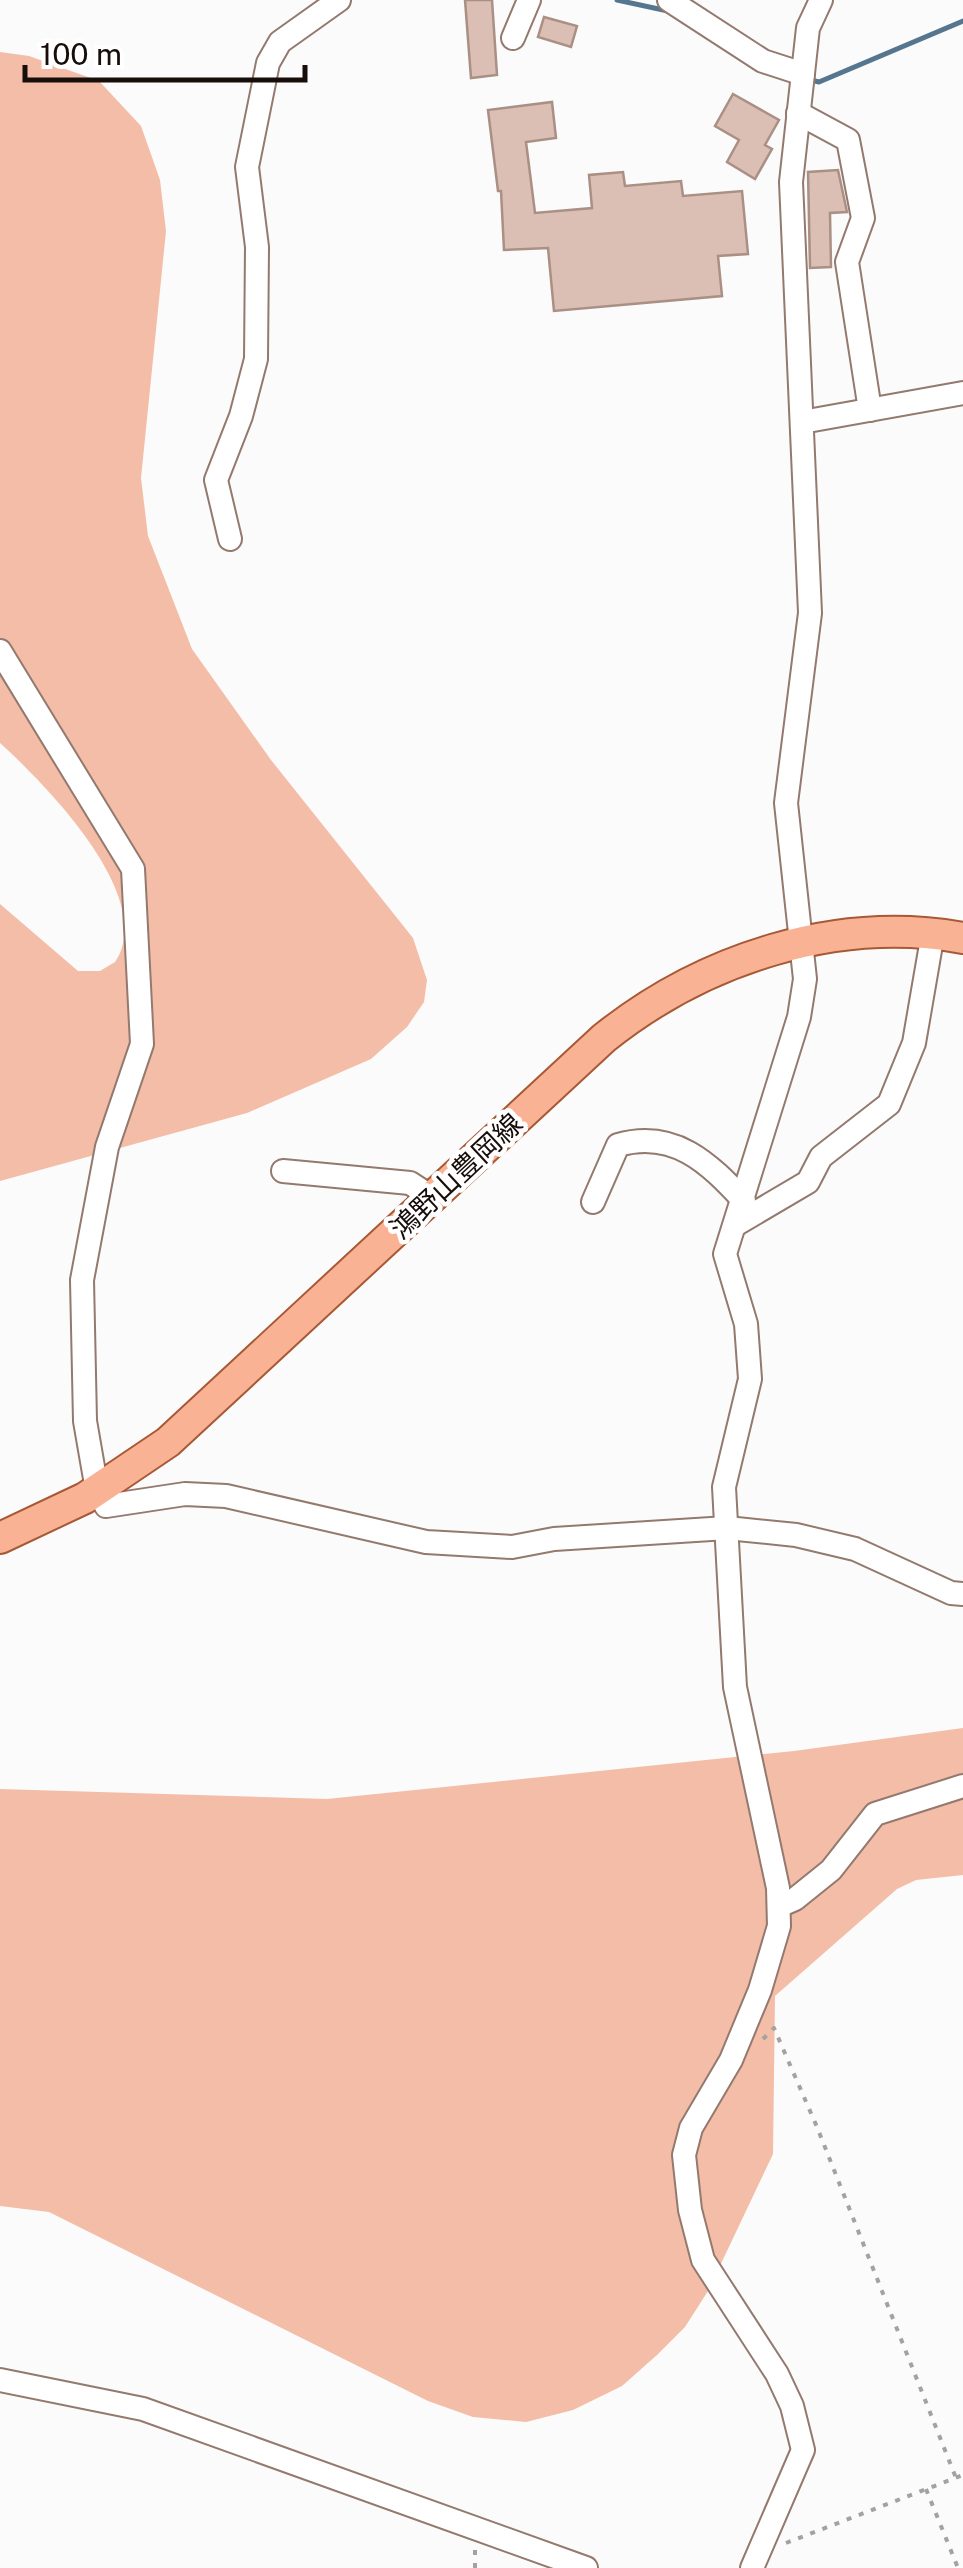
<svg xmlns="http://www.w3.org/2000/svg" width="963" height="2568" viewBox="0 0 963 2568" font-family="'Public Sans','Noto Sans JP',sans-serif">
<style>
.green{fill:#f3bda7}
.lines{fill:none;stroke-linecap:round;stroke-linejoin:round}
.stream{stroke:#55768e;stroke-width:5}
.building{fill:#dcbfb4;stroke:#aa8f84;stroke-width:2.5}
.minor-casing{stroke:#93796e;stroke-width:26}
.major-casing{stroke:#a75935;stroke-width:34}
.path{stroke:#a5a1a0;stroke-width:4;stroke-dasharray:5 8;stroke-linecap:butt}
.minor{stroke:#fff;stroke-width:22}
.major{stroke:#f9b394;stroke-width:30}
.labels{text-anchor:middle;stroke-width:9;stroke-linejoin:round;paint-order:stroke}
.street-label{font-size:28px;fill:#170e0a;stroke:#fff}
</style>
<rect width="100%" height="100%" fill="#fbfbfb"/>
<g class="green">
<path d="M 0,52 L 29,56 L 99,81 L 141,126 L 160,180 L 166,231 L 141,478 L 148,536 L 192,649 L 271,760 L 413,938 L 427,980 L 424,1002 L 407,1027 L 371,1059 L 247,1113 L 0,1181 L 0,904 L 78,971 L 100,971 L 115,962 C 158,898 46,785 0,743 Z"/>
<path d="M 963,1728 L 963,1875 L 916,1880 L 897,1889 L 775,1996 L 773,2154 L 708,2291 L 685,2327 L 657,2355 L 622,2386 L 573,2410 L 526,2422 L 473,2417 L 428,2401 L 49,2212 L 0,2206 L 0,1789 L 327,1799 L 794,1751 Z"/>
</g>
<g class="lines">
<g class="stream">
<path d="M 617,0 L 668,11"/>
<path d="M 807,79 L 819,82 L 963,21"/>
</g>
</g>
<g class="building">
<path d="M 465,0 L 492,0 L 497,75 L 471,78 Z"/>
<path d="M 544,17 L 577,26 L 571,47 L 538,37 Z"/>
<path d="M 733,94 L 779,120 L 765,145 L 772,149 L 755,179 L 727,162 L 739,140 L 715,126 Z"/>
<path d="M 552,102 L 556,138 L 526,142 L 535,213 L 592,208 L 589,175 L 623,172 L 625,186 L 681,181 L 683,196 L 742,191 L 748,254 L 718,256 L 722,296 L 554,311 L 548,248 L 504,250 L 501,191 L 498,191 L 488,110 Z"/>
<path d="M 838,170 L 847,212 L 830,213 L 831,267 L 810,268 L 808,172 Z"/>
</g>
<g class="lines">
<defs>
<g id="minor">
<path d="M 669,0 L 763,61 L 803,74"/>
<path d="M 513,38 L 529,0"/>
<path d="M 798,113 L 848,140 L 863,218 L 847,262 L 870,410"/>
<path d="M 802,422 L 963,393"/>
<path d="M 230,539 L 216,480 L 241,416 L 256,359 L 257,247 L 247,167 L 268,63 L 280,42 L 339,0"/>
<path d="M 0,651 L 133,869 L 142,1044 L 107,1147 L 82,1280 L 85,1421 L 97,1490 L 106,1506 L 185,1494 L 226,1496 L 426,1542 L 512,1547 L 554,1539 L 727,1528 L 796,1535 L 855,1549 L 951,1593 L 963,1594"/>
<path d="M 283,1171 L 410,1183 L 433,1198"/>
<path d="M 593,1202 L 618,1145 C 674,1129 709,1163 744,1201"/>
<path d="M 735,1225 L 808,1182 L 821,1157 L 889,1104 L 914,1043 L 933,933"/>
<path d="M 779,1906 L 795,1899 L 831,1870 L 875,1814 L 963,1786"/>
<path d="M 0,2380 L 143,2409 L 586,2568"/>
<path d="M 752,2568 L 803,2450 L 792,2406 L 777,2374 L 703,2260 L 690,2210 L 684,2155 L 691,2128 L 731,2060 L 760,1990 L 779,1926 L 778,1888 L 735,1687 L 724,1487 L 750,1379 L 746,1324 L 725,1254 L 799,1017 L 805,979 L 786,803 L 810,613 L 791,182 L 808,28 L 821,0"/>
</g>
<path id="major" d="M 0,1538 L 85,1498 L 168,1442 L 604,1038 C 703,959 836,915 963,938"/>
</defs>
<use href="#minor" class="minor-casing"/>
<use href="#major" class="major-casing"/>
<g class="path">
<path d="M 763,2039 L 774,2028 L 817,2127 L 956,2478"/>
<path d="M 926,2489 L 958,2568"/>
<path d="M 786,2543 L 963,2475"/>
<path d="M 475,2568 L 475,2548"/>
</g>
<use href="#minor" class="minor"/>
<use href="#major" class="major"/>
</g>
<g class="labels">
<g class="street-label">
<text transform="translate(456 1176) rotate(-43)" y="10">鴻野山豊岡線</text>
</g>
</g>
<path d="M25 65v15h280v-15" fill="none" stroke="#170e0a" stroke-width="5"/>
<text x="40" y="65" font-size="30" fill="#170e0a" stroke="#ffffff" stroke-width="8" paint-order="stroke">100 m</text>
</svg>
